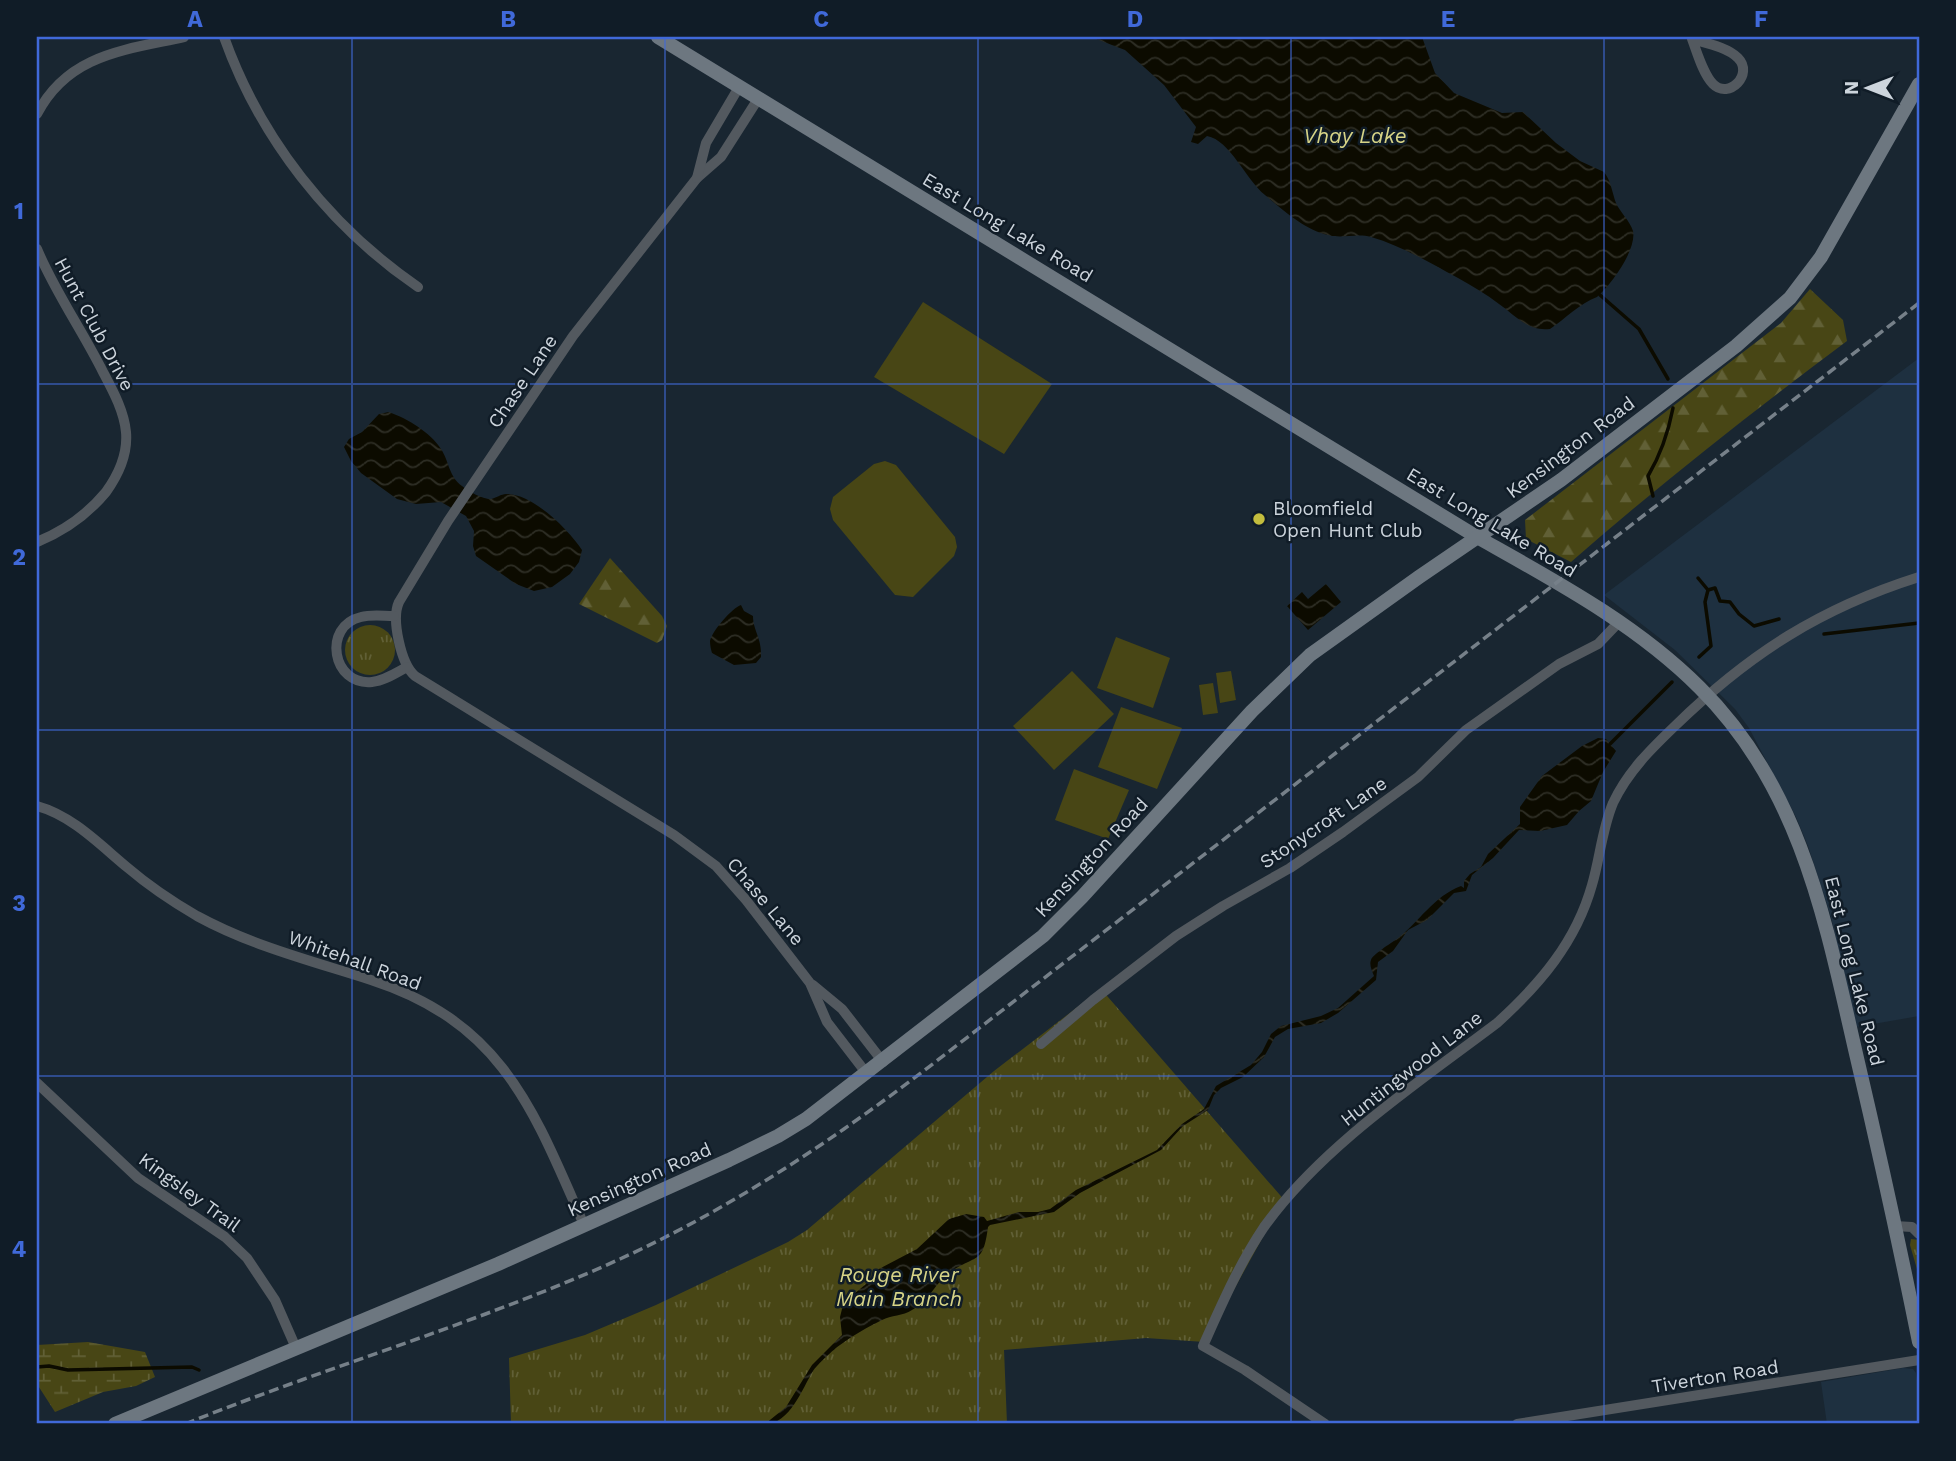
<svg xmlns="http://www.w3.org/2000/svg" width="1956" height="1461" viewBox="0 0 1956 1461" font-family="'Work Sans',sans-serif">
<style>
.built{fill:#1e3040}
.grass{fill:url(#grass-tufts)}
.forest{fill:url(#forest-firs)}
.wetland{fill:url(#wetland-marsh)}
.pitch{fill:#484615}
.water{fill:url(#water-waves)}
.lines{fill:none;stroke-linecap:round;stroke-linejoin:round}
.stream{stroke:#0c0b00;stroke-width:3.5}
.street{stroke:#53595f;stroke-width:10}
.secondary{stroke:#6d7780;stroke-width:14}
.rail{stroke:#768089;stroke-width:3.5;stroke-dasharray:10 5;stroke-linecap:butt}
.grid{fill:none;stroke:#4069d9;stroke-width:2;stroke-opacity:0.55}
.poi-dot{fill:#c3bd3e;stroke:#101c27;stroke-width:2.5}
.labels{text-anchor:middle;stroke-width:5;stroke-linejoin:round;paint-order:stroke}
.street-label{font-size:19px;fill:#ccd4dc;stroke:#101c27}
.poi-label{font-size:19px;fill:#ccd4dc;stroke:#101c27;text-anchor:start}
.water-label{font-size:21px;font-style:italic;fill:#d7d487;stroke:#101c27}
.neatline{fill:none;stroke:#4069d9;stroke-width:2.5}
.grid-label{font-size:23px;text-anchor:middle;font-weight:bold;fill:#4069d9}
</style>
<defs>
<pattern id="grass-tufts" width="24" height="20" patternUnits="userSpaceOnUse" patternTransform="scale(1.75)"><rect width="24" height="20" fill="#484615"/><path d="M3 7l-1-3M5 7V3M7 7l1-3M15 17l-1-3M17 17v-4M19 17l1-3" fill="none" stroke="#616036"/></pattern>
<pattern id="forest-firs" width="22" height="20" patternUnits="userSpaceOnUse" patternTransform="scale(1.75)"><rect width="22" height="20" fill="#484615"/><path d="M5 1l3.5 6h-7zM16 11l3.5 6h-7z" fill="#616036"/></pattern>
<pattern id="wetland-marsh" width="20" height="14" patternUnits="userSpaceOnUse" patternTransform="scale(1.75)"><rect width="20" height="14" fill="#484615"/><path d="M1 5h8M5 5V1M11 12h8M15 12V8" fill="none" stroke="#616036"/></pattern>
<pattern id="water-waves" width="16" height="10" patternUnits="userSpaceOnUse" patternTransform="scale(1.75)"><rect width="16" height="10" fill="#0c0b00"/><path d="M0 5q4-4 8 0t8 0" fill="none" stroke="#2e2e25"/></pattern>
</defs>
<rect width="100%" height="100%" fill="#192631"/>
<g class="built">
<path d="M 1919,358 L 1919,1016 L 1856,1027 L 1831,917 L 1808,846 L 1796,817 L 1749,728 L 1735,709 L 1675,650 L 1604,595 Z"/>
<path d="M 1903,1368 L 1913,1369 L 1916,1373 L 1919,1393 L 1919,1424 L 1827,1424 L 1821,1382 Z"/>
</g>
<g class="grass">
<circle cx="370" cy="650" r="25"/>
<path d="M 1101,989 L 1286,1202 L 1275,1215 L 1205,1342 L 1146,1338 L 1004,1350 L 1007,1424 L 511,1424 L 509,1358 L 585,1335 L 656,1305 L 788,1242 L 807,1230 L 994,1071 Z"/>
<path d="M 1911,1239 L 1919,1240 L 1919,1276 L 1910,1245 Z"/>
</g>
<g class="forest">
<path d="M 1810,289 L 1843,320 L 1847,341 C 1752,412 1660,484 1571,562 L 1526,539 L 1525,520 L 1781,323 Z"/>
<path d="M 610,558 L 662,616 L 667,626 L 662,640 L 657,643 L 579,604 Z"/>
</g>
<path class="wetland" d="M 88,1342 L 145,1352 L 155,1377 L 136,1386 L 103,1392 L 55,1412 L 37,1384 L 37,1345 Z"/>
<g class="pitch">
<path d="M 923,302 L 1052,384 L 1004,454 L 874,377 Z"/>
<path d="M 885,461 L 896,465 L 955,537 L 957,547 L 954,556 L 913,597 L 895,595 L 833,520 L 830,509 L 833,497 L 874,464 Z"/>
<path d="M 1116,637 L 1170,658 L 1153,708 L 1097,688 Z"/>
<path d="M 1072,671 L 1114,714 L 1054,770 L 1013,726 Z"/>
<path d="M 1231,671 L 1236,700 L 1220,703 L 1216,673 Z"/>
<path d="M 1213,683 L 1218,713 L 1203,715 L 1199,685 Z"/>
<path d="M 1121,707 L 1182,728 L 1157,789 L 1098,767 Z"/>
<path d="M 1074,769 L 1129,790 L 1108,839 L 1055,820 Z"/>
</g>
<g class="water">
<path d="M 1091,37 L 1422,37 L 1435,73 L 1454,93 L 1502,113 L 1523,112 L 1556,143 L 1580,161 L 1604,172 C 1611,181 1612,192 1616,203 C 1620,212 1630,221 1633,231 C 1637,250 1610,286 1597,297 C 1580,303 1565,319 1550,329 C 1528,332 1515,315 1499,304 C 1486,294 1472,286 1458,278 C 1430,263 1402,246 1371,237 C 1357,233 1342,239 1328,235 C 1305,230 1283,210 1265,195 C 1246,180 1230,140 1207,136 L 1198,144 L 1191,142 L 1196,127 L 1164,85 L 1125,50 Z"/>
<path d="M 389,412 C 408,419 430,432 441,449 C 449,461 449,477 462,486 C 468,491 482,499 491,499 C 496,498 501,494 506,494 C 532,493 569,530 582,550 L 579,562 L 570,574 L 552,587 L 534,591 L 516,584 L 476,556 L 473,546 L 474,531 L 466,516 L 441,502 L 416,504 L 397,499 L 361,473 L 351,461 L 344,447 L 349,439 L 362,432 L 379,414 Z"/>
<path d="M 1326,584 L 1341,602 L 1308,630 L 1287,606 L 1302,592 L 1308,599 Z"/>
<path d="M 741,605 L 744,611 L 753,616 C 753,631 762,638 761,657 L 756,663 L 734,665 L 712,653 C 711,650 710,645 710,641 C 712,631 732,608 741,605 Z"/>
<path d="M 1598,738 L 1606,739 L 1616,751 L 1603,772 L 1591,801 L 1579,811 L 1567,825 L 1540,831 L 1519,830 L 1493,858 L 1472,875 L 1466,891 L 1454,893 L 1427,920 L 1408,930 L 1393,951 L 1378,962 L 1376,980 L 1338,1013 L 1321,1023 L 1288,1029 L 1275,1037 L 1264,1057 L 1243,1077 L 1221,1088 L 1214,1095 L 1208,1110 L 1183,1126 L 1161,1150 L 1080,1193 L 1054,1212 L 990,1225 L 988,1227 C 983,1265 977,1254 950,1272 C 936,1282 929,1301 912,1310 C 903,1316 891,1315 882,1320 C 868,1327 852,1336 840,1345 C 835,1348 816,1366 813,1371 C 802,1389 790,1424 765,1424 L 786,1407 L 812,1365 L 842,1335 L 840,1317 L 842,1309 L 848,1299 L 866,1284 L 877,1270 L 917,1249 L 949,1219 L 966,1214 L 984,1217 L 987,1221 L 1019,1212 L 1038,1212 L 1050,1209 L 1076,1190 L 1157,1150 L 1182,1124 L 1204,1109 L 1216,1086 L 1251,1065 L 1262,1052 L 1271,1034 L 1281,1026 L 1321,1016 L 1338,1008 L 1374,976 C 1372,971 1369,965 1371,960 C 1372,955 1391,943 1397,939 C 1419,922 1434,896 1461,886 L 1464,888 L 1464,881 L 1470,874 L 1481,867 L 1488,854 L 1520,824 L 1520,807 L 1542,776 L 1582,746 Z"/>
</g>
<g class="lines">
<g class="stream">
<path d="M 1600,295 L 1639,329 L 1668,379"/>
<path d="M 1653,496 L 1648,476 C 1661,454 1668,434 1673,408"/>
<path d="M 1698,578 L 1708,590"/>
<path d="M 1824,634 L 1919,623"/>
<path d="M 1699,657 L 1711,646 L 1705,602 L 1708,590 L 1715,588 L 1720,601 L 1730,602 L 1739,614 L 1754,626 L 1779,619"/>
<path d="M 1610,744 L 1672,682"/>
<path d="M 37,1367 L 49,1366 L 68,1370 L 192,1367 L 199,1370"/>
</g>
<g class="street">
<path d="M 224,37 C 260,138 329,226 418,287"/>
<path d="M 1692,39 C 1705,43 1727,47 1738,58 C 1754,74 1729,100 1713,84 C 1703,74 1697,52 1692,39 Z"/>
<path d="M 758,99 L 721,157 L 697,178 L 573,336 L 448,521 L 399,602 C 391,619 401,664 415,676 L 674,835 L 716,866 L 746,900 L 810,983 L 827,1022 L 867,1074"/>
<path d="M 37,114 C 68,54 125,50 184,37"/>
<path d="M 697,178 L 706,143 L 739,87"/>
<path d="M 37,249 C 55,292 82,330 103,372 C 113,391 124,411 126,432 C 128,455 119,474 106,492 C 87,515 64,531 37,542"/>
<path d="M 394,616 C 383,616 372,614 361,617 C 322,626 332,686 372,682 C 384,681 396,673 407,667"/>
<path d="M 37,806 C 73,816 100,845 128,868 C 149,886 173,902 197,916 C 252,946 312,961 371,980 C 503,1023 533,1109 584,1225"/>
<path d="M 813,985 L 842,1009 L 883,1062"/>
<path d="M 1041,1044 L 1093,1000 L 1176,936 L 1223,906 L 1290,868 L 1343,832 L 1418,777 L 1466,730 L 1559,664 L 1598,644 L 1619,622"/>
<path d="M 37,1083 L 138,1178 L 225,1237 L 247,1258 L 275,1300 L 296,1348"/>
<path d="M 1895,1226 L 1912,1227 L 1919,1234"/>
<path d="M 1325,1424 L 1245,1370 L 1203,1346 C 1221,1306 1239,1264 1264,1227 C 1321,1147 1419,1082 1497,1023 C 1540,984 1576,942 1592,885 C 1600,858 1602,829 1613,803 C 1628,771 1652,748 1676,725 C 1750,653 1821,608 1919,577"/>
<path d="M 1517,1424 L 1919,1360"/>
</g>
<g class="secondary">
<path d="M 658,37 L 1477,537 C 1555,581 1636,624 1700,688 C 1802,789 1826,924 1857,1058 C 1879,1152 1900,1247 1919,1342"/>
<path d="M 115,1424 L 498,1264 L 729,1160 L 778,1136 L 806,1119 L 1043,936 L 1082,897 L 1252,711 L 1310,655 L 1419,577 L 1561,480 L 1736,346 L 1790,298 L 1821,257 L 1919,84"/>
</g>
<path class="rail" d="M 185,1424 C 329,1366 479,1323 620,1259 C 734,1207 836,1138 934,1063 L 1919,303"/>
</g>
<path class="grid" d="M 352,37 L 352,1424M 665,37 L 665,1424M 978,37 L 978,1424M 1291,37 L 1291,1424M 1604,37 L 1604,1424M 37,384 L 1919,384M 37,730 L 1919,730M 37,1076 L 1919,1076"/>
<circle class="poi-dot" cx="1259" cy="519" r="7"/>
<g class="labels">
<g class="street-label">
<text transform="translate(1008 227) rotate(31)" y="7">East Long Lake Road</text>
<text transform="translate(95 324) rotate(62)" y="7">Hunt Club Drive</text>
<text transform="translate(522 381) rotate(-56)" y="7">Chase Lane</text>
<text transform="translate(1570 447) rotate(-37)" y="7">Kensington Road</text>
<text transform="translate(1492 522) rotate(31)" y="7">East Long Lake Road</text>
<text transform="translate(1323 822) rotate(-34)" y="7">Stonycroft Lane</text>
<text transform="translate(1091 857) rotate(-47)" y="7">Kensington Road</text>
<text transform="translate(766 901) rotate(50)" y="7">Chase Lane</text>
<text transform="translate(355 960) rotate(20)" y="7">Whitehall Road</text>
<text transform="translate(1855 971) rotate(76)" y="7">East Long Lake Road</text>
<text transform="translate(1411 1068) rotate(-38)" y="7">Huntingwood Lane</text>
<text transform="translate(639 1179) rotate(-24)" y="7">Kensington Road</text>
<text transform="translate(190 1192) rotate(36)" y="7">Kingsley Trail</text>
<text transform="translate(1715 1376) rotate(-9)" y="7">Tiverton Road</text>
</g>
<g class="poi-label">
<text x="1273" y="515">Bloomfield<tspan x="1273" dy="22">Open Hunt Club</tspan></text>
</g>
<g class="water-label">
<text x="1355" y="143">Vhay Lake</text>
<text x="899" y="1282">Rouge River<tspan x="899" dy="24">Main Branch</tspan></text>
</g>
</g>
<rect width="1956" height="1461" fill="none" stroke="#101c27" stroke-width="77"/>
<g transform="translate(1868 88) rotate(270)" stroke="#101c27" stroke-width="5" paint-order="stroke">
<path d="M0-5L12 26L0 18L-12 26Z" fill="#ccd4dc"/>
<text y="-10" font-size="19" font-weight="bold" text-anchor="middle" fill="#ccd4dc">N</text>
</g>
<rect x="38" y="38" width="1880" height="1384" class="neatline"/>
<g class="grid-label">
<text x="195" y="27">A</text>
<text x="508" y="27">B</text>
<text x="821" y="27">C</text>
<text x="1135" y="27">D</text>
<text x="1448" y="27">E</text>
<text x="1761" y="27">F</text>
<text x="19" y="219">1</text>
<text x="19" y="565">2</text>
<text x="19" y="911">3</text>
<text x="19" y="1257">4</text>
</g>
</svg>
